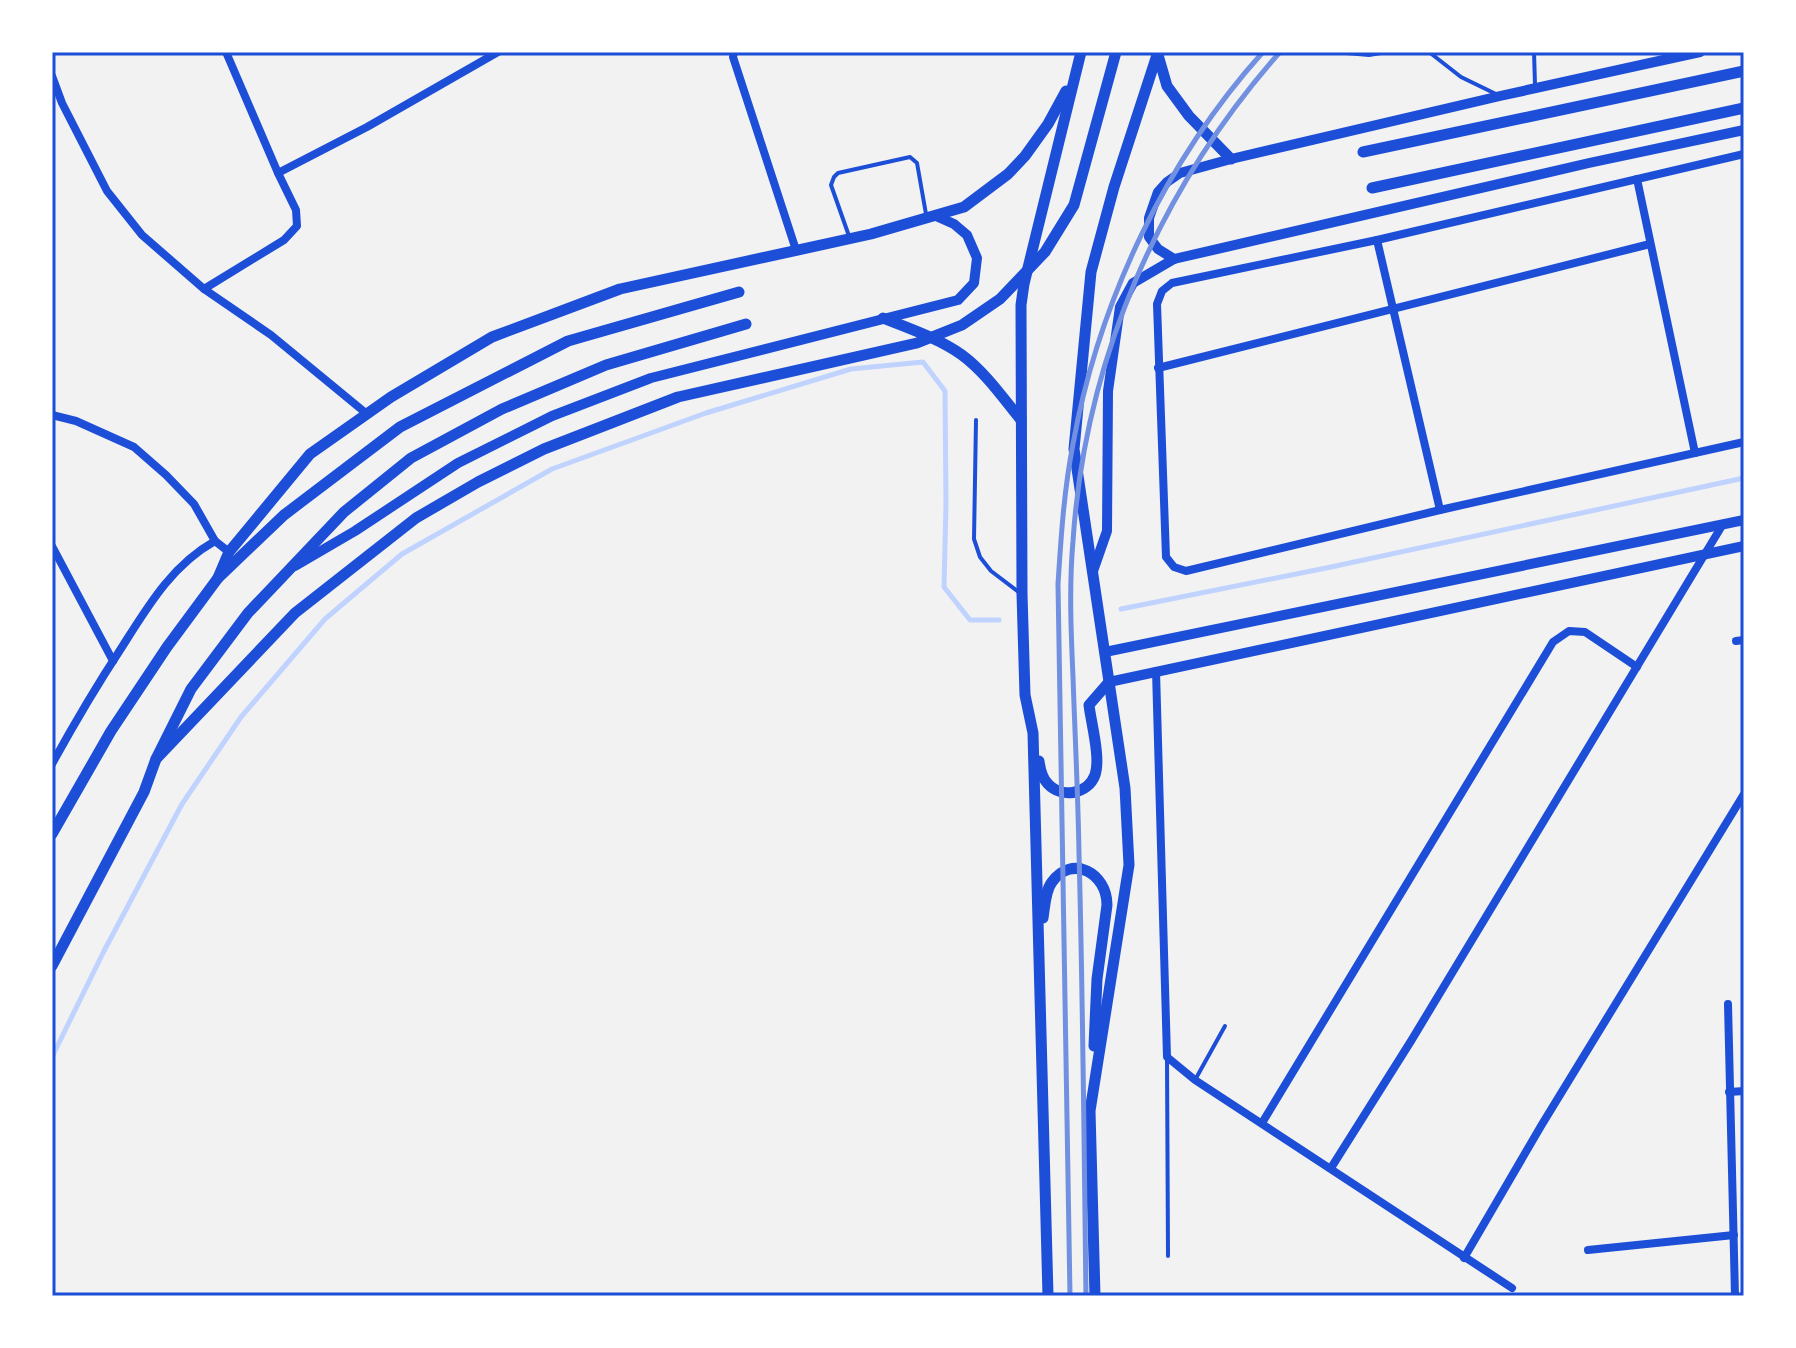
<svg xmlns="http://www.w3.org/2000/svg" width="1796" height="1348" viewBox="0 0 1796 1348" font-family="Helvetica,sans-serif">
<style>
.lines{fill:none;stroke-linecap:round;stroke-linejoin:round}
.stream{stroke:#bfd3fe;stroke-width:5}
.service{stroke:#1d4ed8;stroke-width:4}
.minor{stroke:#1d4ed8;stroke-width:8}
.tertiary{stroke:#1d4ed8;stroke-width:10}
.secondary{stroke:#1d4ed8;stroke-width:11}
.rail{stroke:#7290e2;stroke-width:5}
.neatline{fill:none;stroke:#1d4ed8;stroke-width:3}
</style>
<rect width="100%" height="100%" fill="#f2f2f2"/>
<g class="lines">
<g class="stream">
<path d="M 1121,609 L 1331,567 L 1744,478"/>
<path d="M 52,1057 L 104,951 L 182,804 L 241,717 L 325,619 L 402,554 L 552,469 L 706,413 L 851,369 L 923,362 L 945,391 L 946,504 L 944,587 L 970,620 L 999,620"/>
</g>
<g class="service">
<path d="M 1335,52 L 1369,55 L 1387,52"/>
<path d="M 1429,52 L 1461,77 L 1498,95"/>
<path d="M 1534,52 L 1535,85"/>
<path d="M 849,236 L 831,185 L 834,177 L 838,173 L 910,157 L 917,163 L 926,214"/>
<path d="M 976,420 L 974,539 L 980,557 L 991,571 L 1020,593"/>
<path d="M 1167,1058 L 1168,1256"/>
<path d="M 1195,1080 L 1225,1026"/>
</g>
<g class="minor">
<path d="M 226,52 L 278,173 L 367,127 L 498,52"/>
<path d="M 734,52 L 733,57 L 796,250"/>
<path d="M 52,76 L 62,103 L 107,191 L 142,235 L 204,289 L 271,335 L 367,414"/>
<path d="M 1744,154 L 1377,240 L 1172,283 L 1162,291 L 1157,304 L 1166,557 L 1174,567 L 1186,571 L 1440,510 L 1744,442"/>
<path d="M 1637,179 L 1695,453"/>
<path d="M 1377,240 L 1440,510"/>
<path d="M 204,289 L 284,240 L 297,226 L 296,210 L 278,173"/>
<path d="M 1158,368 L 1650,244"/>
<path d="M 52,415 L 76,421 L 134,447 L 166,475 L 194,504 L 215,541 L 229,552"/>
<path d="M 52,546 L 113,661"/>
<path d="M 1736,641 L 1744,640"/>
<path d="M 1156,671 L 1167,1057 L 1195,1080 L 1512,1288"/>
<path d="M 52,764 C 74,724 97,685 122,647 C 148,606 172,565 215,541"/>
<path d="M 1728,1004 L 1735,1296"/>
<path d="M 1729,1092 L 1744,1091"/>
<path d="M 1262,1123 L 1553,642 L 1569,631 L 1585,632 L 1637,667"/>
<path d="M 1331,1168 L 1411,1041 L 1723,524"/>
<path d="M 1588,1250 L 1734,1235"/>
<path d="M 1464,1258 L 1541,1126 L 1744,794"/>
</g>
<g class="tertiary">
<path d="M 1174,259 L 1158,249 L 1149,237 L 1149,218 L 1158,192 L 1167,182 L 1180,173 L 1231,159 L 1500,96 L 1700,52"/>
<path d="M 295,566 L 355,531 L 458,463 L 552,416 L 651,378 L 958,300 L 974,283 L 977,258 L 967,235 L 954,224 L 936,216"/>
<path d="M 1093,571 L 1107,531 L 1108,391 L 1120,307 L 1133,283 L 1174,259 L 1589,163 L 1744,130"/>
<path d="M 1105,652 L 1744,520"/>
<path d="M 1109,682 L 1744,546"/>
</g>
<g class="secondary">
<path d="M 1158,55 L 1167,86 L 1189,116 L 1231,159"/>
<path d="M 1363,152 L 1744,71"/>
<path d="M 1372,188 L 1744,108"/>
<path d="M 883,318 C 910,329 938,338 962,355 C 985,372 1003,398 1021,420"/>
<path d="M 218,578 L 229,552 L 310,454 L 391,397 L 492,337 L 620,289 L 871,234 L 964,207 L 1008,174 L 1025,156 L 1048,124 L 1066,91"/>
<path d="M 156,759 L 295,613 L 416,518 L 478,482 L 544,449 L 678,397 L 917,343 L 962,325 L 1000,299 L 1045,252 L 1074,205 L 1116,52"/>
<path d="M 1039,761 C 1040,769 1042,778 1048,784 C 1062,799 1088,794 1095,775 C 1101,758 1091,723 1089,705 L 1109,682"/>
<path d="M 52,834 L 111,731 L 167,647 L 218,578 L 284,515 L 400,427 L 568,341 L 739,292"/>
<path d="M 1043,918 C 1045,906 1045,891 1052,882 C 1072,854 1107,873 1107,905 L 1097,979 L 1094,1046"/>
<path d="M 52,966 L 144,792 L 156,759 L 191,689 L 248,613 L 344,512 L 411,458 L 502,409 L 606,365 L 746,324"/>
<path d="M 1048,1296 L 1033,733 L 1025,695 L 1022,594 L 1021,305 L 1024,284 L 1081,52"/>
<path d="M 1095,1296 L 1090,1111 L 1129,865 L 1125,788 L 1074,449 L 1091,272 L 1114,187 L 1158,52"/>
</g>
<g class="rail">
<path d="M 1070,1296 L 1058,584 C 1061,537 1064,490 1073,444 C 1099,301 1166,160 1263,52"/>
<path d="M 1086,1296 C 1084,1148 1083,1001 1079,853 C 1078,794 1075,736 1073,677 C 1071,632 1069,586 1073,541 C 1085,359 1160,188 1280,52"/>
</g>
</g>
<rect width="1796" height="1348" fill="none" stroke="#ffffff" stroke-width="108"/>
<rect x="54" y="54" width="1688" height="1240" class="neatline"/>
</svg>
